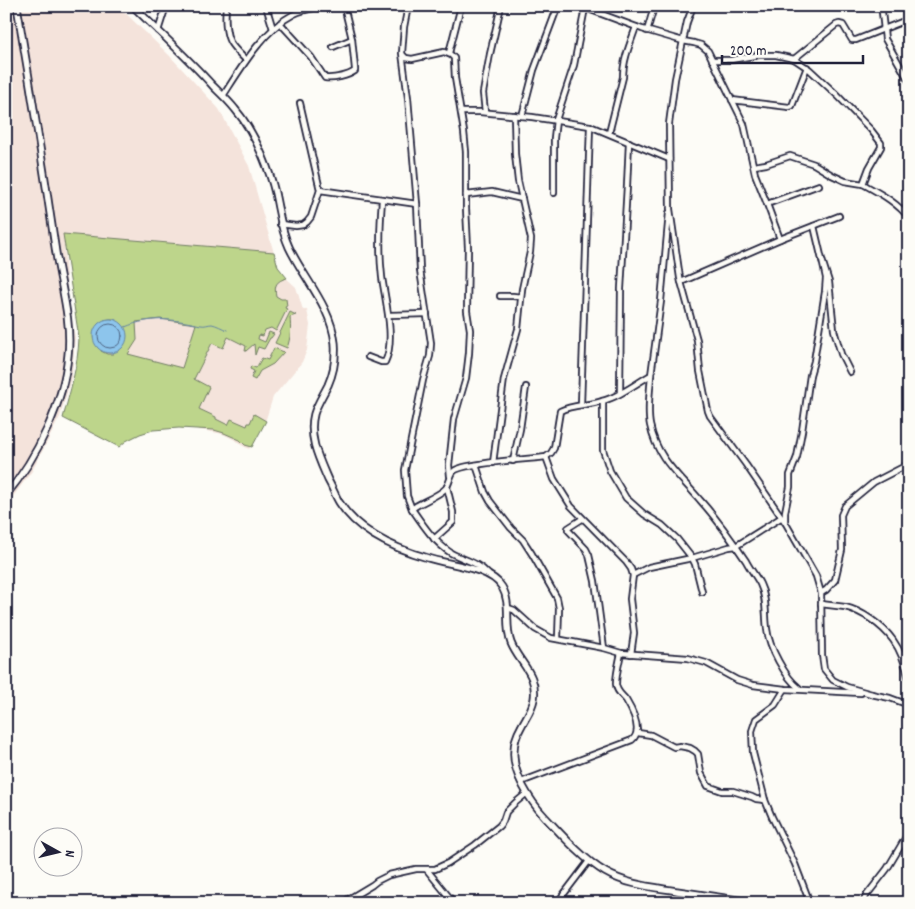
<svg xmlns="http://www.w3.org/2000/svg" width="915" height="909" viewBox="0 0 915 909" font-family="Dekko,sans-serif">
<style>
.built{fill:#f4e3db}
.green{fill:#bdd58b;stroke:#707c63;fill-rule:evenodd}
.water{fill:#8dc5ec;stroke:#6284a5}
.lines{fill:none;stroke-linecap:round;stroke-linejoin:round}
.shore{stroke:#4d6382;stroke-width:1}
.stream{stroke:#6284a5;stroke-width:1}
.minor-casing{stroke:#22223b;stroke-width:8}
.secondary-casing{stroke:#22223b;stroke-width:9}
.minor{stroke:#fdfcf7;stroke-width:4.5}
.secondary{stroke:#fdfcf7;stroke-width:5.5}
</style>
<rect width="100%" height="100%" fill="#fdfcf7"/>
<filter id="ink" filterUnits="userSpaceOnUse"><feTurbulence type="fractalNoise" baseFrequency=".02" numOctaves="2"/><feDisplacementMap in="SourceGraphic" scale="10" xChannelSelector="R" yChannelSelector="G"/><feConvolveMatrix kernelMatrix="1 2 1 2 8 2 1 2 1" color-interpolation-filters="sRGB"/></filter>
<g filter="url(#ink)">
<path class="built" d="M 6,6 L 118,6 L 169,55 L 219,109 L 249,166 L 278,267 L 284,276 L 296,287 L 303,310 L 307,310 L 310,325 L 307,350 L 302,362 L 273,397 L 266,419 L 249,449 L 241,445 L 237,441 L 223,434 L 185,427 L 153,430 L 140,434 L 126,441 L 119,447 L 63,418 L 73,382 L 79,352 L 79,338 L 64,244 L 67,293 L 75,337 L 72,375 L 60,417 L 32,471 L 6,506 Z"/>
<g class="green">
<path d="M 63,234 L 274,252 L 278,267 L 287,278 C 276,281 274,285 276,296 L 281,299 L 286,299 L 287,306 L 286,306 L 285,308 L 287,309 L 276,331 L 271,328 L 265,330 L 263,336 L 259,335 L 258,339 L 265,342 L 269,332 L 274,334 L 271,338 L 270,338 L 264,349 L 258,347 L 255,355 L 254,344 L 246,351 L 245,351 L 246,346 L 228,337 L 223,348 L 212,343 L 194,379 L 209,387 L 199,409 L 216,417 L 216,419 L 228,425 L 231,419 L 247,426 L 248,423 L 250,423 L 254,414 L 266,421 L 252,447 L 245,445 L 240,440 L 224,433 L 214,430 L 179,428 L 153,430 L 140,434 L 126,441 L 119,447 L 63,418 C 70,392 78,365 79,338 ZM 110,319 L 115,319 L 113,354 L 107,354 L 101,351 L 104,320 ZM 160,319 L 196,324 L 182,368 L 128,354 L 137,340 L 136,322 Z"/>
<path d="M 290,312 L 296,315 L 290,317 C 291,329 291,337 287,348 L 275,343 Z"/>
<path d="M 274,348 L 284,352 L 273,364 L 260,371 L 255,380 L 251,378 L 254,371 L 250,369 L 251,366 L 256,368 L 262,358 L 268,360 Z"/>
</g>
<circle class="water" cx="110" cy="336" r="17"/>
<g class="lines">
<circle class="shore" cx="110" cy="336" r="12"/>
<path class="stream" d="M 125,327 C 152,316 173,319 201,325 C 205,326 208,324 212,324 C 217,325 222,328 227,330"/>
<defs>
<g id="minor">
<path d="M 226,6 C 225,18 225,32 230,42 C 234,49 241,55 246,60"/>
<path d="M 266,6 L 273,29"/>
<path d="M 408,6 L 404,27 L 402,53 L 408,98 L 417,204 L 420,270 L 431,343 L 430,356 L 423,380 L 405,470 L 407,496 L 412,509"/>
<path d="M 580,6 L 642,29 L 683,41 L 694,43 L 701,45 L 708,51 L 744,124 L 755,174 L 767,204 L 819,185"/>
<path d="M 693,6 L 687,22 L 675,79 L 669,124 L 670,209 L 680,278 L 697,340 L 700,371 L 708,411 L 710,416 L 746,465 L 785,522 L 816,576 L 821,593 L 822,655 L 824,669 L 833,680 L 847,687 L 872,694"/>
<path d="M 878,6 L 881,8 L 882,12 L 885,39 L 909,81"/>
<path d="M 280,23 L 311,57 L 325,78 C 334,79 348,76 355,71 L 355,69 L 352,39 L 344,6"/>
<path d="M 158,31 L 166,6"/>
<path d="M 647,31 L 654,7"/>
<path d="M 333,47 L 352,39"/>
<path d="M 449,53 L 461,6"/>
<path d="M 403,55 L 406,58 L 412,59 L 444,52 L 451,55 L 454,58 L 455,78 L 464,132 L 466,152 L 466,208 L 468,248 L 467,311 L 470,330 L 469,353 L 466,378 L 454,419 L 449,465 L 450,476"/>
<path d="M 794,59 L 836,25 L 839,24 L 843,25 L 852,40 L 856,40 L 909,19"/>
<path d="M 712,60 L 731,60 L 759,55 L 776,55 L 794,59 L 809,69 L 837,95 L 871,130 L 881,143 L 881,147 L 869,168 L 863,184 C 879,193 897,202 909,218"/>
<path d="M 223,96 C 241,68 263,30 294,14 C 303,9 314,8 324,6"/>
<path d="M 732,100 L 789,107 L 792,106 L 807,67"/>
<path d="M 461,112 L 480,112 L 532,117 L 590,126 L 669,159"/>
<path d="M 485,112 L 483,93 L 490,54 L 501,6"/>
<path d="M 522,116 L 534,70 L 558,6"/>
<path d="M 609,133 L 623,77 C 623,60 630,44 636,27"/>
<path d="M 754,166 L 766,164 L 790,156 L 814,164 L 832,175 L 845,181 L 863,184"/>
<path d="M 320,190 L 417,204"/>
<path d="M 554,193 L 554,138 L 556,120 L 574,65 L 585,8"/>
<path d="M 466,195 L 492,192 L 522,199"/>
<path d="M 280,224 L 296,226 L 303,225 L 307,222 L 311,217 L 320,190 L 300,103"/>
<path d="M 814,226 L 822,260"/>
<path d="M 780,239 L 839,216"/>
<path d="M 681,282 L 780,239 L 767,204"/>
<path d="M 500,296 L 513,296 L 521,297"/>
<path d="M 389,315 L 427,314"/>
<path d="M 368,357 L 381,362 L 385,362 C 396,340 385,300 382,277 C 379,252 380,225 382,200"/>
<path d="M 651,375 C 650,391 647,410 650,425 C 657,459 679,475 700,500 C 717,519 732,540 746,561 C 750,569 756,576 760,584 C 767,598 765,614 767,629 C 769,647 785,677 799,688"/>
<path d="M 620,393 L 621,289 L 627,186 L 629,142"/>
<path d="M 603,401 L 603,450 L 610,471 L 626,498 L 644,514 L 662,525 L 677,539 L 692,558 L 695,564 L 702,592"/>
<path d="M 581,405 L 590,126"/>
<path d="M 546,457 L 554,479 L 571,506 L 626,562 L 631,569 L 633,575 L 630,599 L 634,633 L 631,654"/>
<path d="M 513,461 L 520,429 L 526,387"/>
<path d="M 493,463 L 504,379 L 518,329 L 522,289 L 530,252 L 531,239 L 518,181 L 515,154 L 514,115"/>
<path d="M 476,465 L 485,492 L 490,501 L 511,528 L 523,540 L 532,554 L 557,598 L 559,608 L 558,639"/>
<path d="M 582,519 L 568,528 L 568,530 L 586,549 L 589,555 L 595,581 L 604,648"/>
<path d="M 785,522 L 785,512 L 790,487 L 790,475 L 797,457 L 802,431 L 810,375 L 814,361 L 825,292 L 826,278 L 822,260 L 829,282 L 834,330 L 841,354 L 850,372"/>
<path d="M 434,539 L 453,522 L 453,512 L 447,487"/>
<path d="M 488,574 C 478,562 464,560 451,553 C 434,542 423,525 412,509 L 416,506 C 424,501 440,495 446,488 C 450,483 450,475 454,471 C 462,463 531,459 546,457 L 551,453 L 554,448 L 560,411 C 573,404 588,406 602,401 C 619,397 635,384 651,375 L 661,301 L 669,213"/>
<path d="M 633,575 L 649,567 L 692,558 L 729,547 L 736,546 L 782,517"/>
<path d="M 821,593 L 826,590 L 835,580 L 842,550 L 841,515 L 845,506 L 874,482 L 909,464"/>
<path d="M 821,604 C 829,605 837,606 845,607 C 862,611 882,625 893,640 C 901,651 906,666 909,680"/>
<path d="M 508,608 L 514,610 L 535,629 L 551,638 L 604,648 L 621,653 L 688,658 L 706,663 L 737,680 L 753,685 L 785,689 L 861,693"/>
<path d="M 785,689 L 775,705 L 756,719 L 752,731 L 753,753 L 765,800 L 772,817 L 795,864 L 810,903"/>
<path d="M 871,694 L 890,698 L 909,705"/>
<path d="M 637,731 L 638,733 L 651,735 L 674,747 L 680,746 L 690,748 L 695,751 L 698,754 L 701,773 L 708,786 L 722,791 L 733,791 L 752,797 L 756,799 L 765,800"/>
<path d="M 521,782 L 632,740 C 643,731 632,710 626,700 C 622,695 616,691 616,684 C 616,674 619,663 621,653"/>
<path d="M 427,870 L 454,903"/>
<path d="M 342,903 L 372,885 L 377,881 L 389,875 L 416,869 L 435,869 L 448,863 L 475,845 L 499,826 L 503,821 L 506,812 L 515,803 L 527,793"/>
<path d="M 557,903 L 589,861"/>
<path d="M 863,903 L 866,896 L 887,869 L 909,832"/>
</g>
<g id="secondary">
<path d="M 133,6 C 160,33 188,58 213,86 C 220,93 228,100 235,109 C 247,123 256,140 263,157 C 268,169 272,180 275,193 C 279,211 281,230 289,247 C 304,279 331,306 335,343 C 336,357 334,372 328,385 C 323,395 317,404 314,414 C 308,437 319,459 328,480 C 332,487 335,495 339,502 C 358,532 396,549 428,558 C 449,565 490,567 502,587 C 512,604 504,625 511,643 C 519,663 538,674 534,699 C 532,710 526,717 521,727 C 517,734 514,742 514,751 C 512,773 530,801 545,817 C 562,835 584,860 605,872 C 627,885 653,887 677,891 C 704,895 731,899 758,903"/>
<path d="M 6,495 C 37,458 64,402 68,355 C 72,321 61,287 56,253 C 44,171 31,89 17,6"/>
</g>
</defs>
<use href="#minor" class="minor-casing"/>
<use href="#secondary" class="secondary-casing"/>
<use href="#minor" class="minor"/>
<use href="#secondary" class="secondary"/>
</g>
</g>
<rect width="915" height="909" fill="none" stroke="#fdfcf7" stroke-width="25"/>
<rect x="12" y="12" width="890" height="884" fill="none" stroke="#22223b" stroke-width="2" filter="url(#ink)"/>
<g transform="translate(58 852) rotate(98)"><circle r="24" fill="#fdfcf7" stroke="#a5a5ac"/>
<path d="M0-4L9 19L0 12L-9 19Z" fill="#22223b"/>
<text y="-8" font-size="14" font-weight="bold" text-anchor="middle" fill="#22223b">N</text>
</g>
<path d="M722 55v8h141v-8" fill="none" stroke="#22223b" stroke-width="2.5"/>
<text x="730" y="55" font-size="15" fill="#22223b" stroke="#fdfcf7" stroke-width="4" paint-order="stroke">200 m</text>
</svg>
